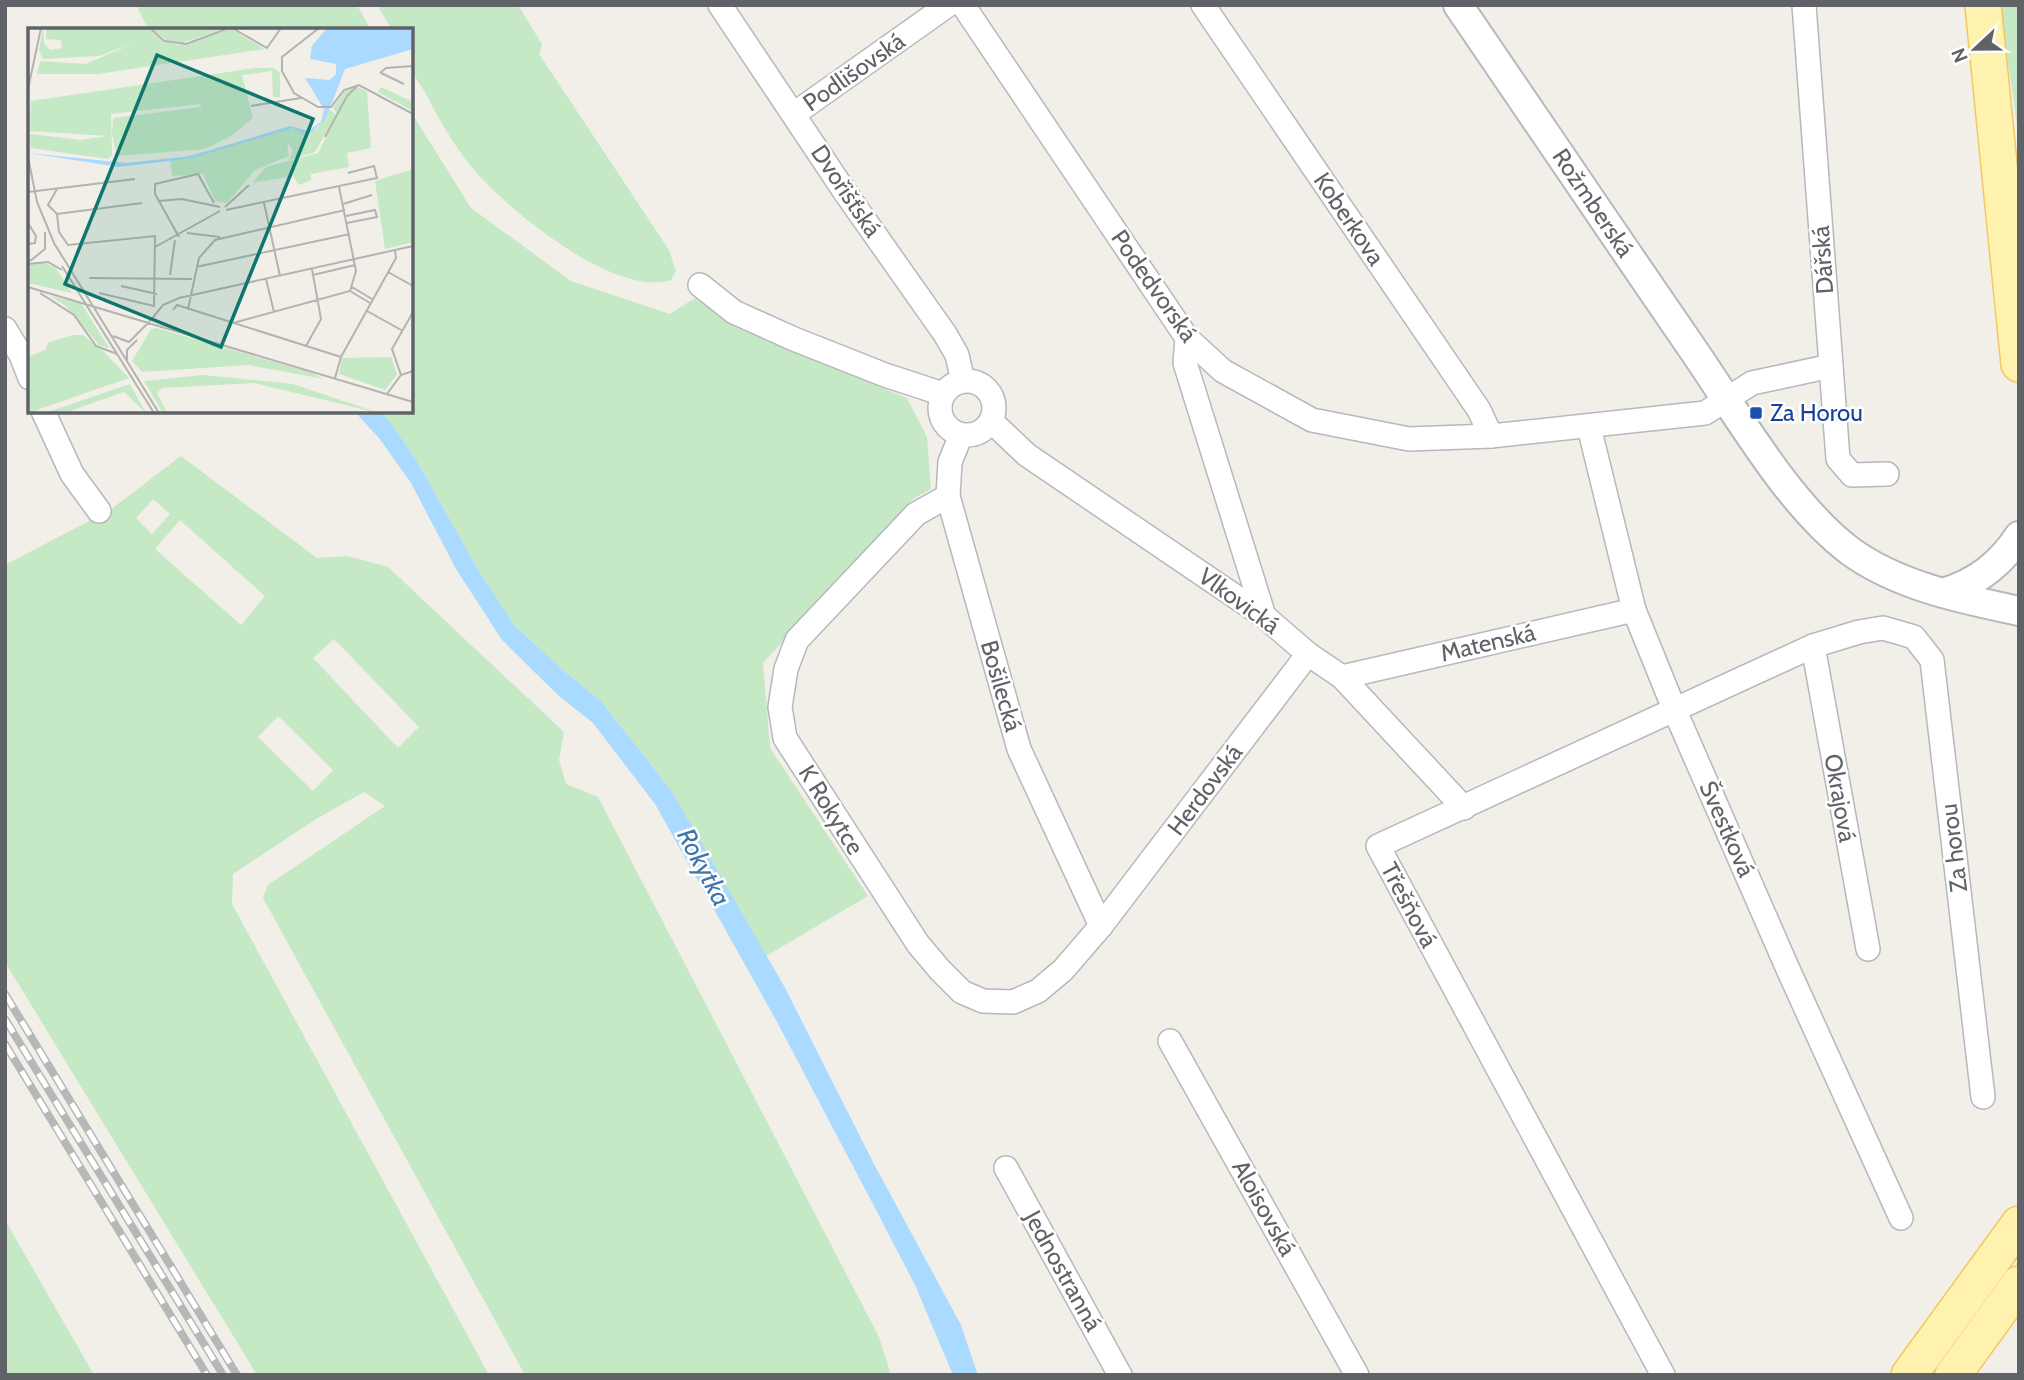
<svg xmlns="http://www.w3.org/2000/svg" width="2024" height="1380" viewBox="0 0 2024 1380" font-family="Cabin,sans-serif">
<style>
.green{fill:#c5e8c5;fill-rule:evenodd}
.water{fill:#aadaff}
.lines{fill:none;stroke-linecap:round;stroke-linejoin:round}
.minor-casing{stroke:#b5b8bc;stroke-width:26}
.tertiary-casing{stroke:#b5b8bc;stroke-width:32}
.primary-casing{stroke:#f2c960;stroke-width:38}
.minor{stroke:#fff;stroke-width:23}
.tertiary{stroke:#fff;stroke-width:28}
.primary{stroke:#fff2af;stroke-width:35}
.rail-casing{stroke:#b6b7b8;stroke-width:8}
.rail{stroke:#fff;stroke-width:5;stroke-dasharray:16;stroke-linecap:butt}
.transit-dot{fill:#1a4fb4;stroke:#fff;stroke-width:2.5}
.labels{text-anchor:middle;stroke-width:5;stroke-linejoin:round;paint-order:stroke}
.street-label{font-size:24px;fill:#5f6368;stroke:#fff}
.transit-label{font-size:24px;fill:#164399;stroke:#fff;text-anchor:start}
.water-label{font-size:26px;font-style:italic;fill:#4174aa;stroke:#fff}
.inset-road{fill:none;stroke:#b3b3b1;stroke-width:2}
.view{fill:#0f766e;fill-opacity:0.15;stroke:#0f766e;stroke-width:3.5}
.inset-edge{fill:none;stroke:#5f6368;stroke-width:3.5}
</style>
<rect width="100%" height="100%" fill="#f1efe8"/>
<g class="green">
<path d="M 136,5 L 357,5 L 371,30 L 149,30 Z"/>
<path d="M 377,5 L 518,5 L 542,44 L 539,54 L 669,250 L 676,271 L 671,280 C 616,298 511,212 476,172 C 456,149 441,123 427,96 C 422,87 414,77 411,67 C 409,56 411,41 411,30 L 392,30 Z"/>
<path d="M 2000,5 L 2019,5 L 2019,139 Z"/>
<path d="M 411,112 L 471,208 L 571,281 L 670,314 L 695,298 L 737,328 L 907,398 L 927,437 L 931,489 L 913,499 L 763,663 L 770,748 L 868,896 L 766,956 L 671,790 L 600,700 L 564,671 L 515,626 L 480,573 L 418,463 L 393,426 L 380,411 L 411,411 Z"/>
<path d="M 181,456 L 317,558 L 347,556 L 388,567 L 564,732 L 559,760 L 566,784 L 598,797 L 879,1337 L 891,1375 L 525,1375 L 263,898 L 268,885 L 385,806 L 364,792 L 316,819 L 233,874 L 232,904 L 489,1375 L 257,1375 L 5,962 L 5,565 L 110,510 ZM 153,499 L 170,514 L 152,534 L 136,518 ZM 180,520 L 265,596 L 241,625 L 155,549 ZM 334,639 L 419,727 L 398,748 L 313,658 ZM 278,716 L 333,770 L 313,791 L 258,737 Z"/>
<path d="M 5,1220 L 94,1375 L 5,1375 Z"/>
</g>
<path class="water" d="M 354,411 L 380,411 L 393,426 L 418,463 L 480,573 L 515,626 L 564,671 L 600,700 L 671,790 L 784,986 L 874,1164 L 961,1325 L 978,1375 L 953,1375 L 915,1285 L 875,1208 L 776,1020 L 655,804 L 593,723 L 560,697 L 502,640 L 456,569 L 411,483 L 379,438 Z"/>
<g class="lines">
<defs>
<g id="minor">
<path d="M 720,5 L 847,195 L 945,334 L 957,355 L 963,381"/>
<path d="M 963,5 L 1187,338 L 1223,371 L 1312,420 L 1409,439 L 1491,436 L 1705,413 L 1752,383 L 1831,366"/>
<path d="M 1203,5 L 1479,410 L 1491,436"/>
<path d="M 1804,5 L 1838,459 L 1852,475 L 1887,474"/>
<path d="M 794,114 L 948,5"/>
<path d="M 700,285 L 734,312 L 794,339 L 885,375 L 943,394"/>
<path d="M 5,329 L 21,355 L 30,378"/>
<path d="M 1187,338 L 1185,363 L 1264,616"/>
<circle cx="967" cy="408" r="27"/>
<path d="M 43,411 L 72,474 L 99,511"/>
<path d="M 991,421 L 1027,455 L 1264,616 L 1308,654 L 1342,677 L 1464,808"/>
<path d="M 1589,427 L 1634,610 L 1675,711 L 1787,967 L 1901,1218"/>
<path d="M 961,435 L 950,462 L 948,496 L 1019,749 L 1101,926"/>
<path d="M 948,496 L 916,514 L 797,640 L 786,669 L 780,707 L 785,738 L 918,944 L 940,970 L 962,992 L 983,1001 L 1013,1002 L 1038,991 L 1063,970 L 1101,926 L 1308,654"/>
<path d="M 1813,646 L 1868,949"/>
<path d="M 1342,677 L 1634,610"/>
<path d="M 1170,1041 L 1357,1375"/>
<path d="M 1006,1168 L 1120,1375"/>
<path d="M 1663,1375 L 1378,846 L 1813,646 L 1859,632 L 1883,628 L 1914,637 L 1932,660 L 1983,1097"/>
</g>
<g id="tertiary">
<path d="M 1458,5 C 1537,121 1615,236 1694,351 C 1738,415 1789,505 1850,551 C 1898,586 1962,599 2019,611"/>
<path d="M 1943,593 C 1976,583 2000,565 2019,536"/>
</g>
<g id="primary">
<path d="M 1983,5 L 2019,364"/>
<path d="M 1909,1375 L 2019,1224"/>
<path d="M 1953,1375 L 2019,1284"/>
</g>
</defs>
<use href="#minor" class="minor-casing"/>
<use href="#tertiary" class="tertiary-casing"/>
<use href="#primary" class="primary-casing"/>
<use href="#minor" class="minor"/>
<use href="#tertiary" class="tertiary"/>
<use href="#primary" class="primary"/>
<defs>
<g id="rail">
<path d="M 5,994 L 237,1375"/>
<path d="M 5,1019 L 223,1375"/>
<path d="M 5,1044 L 207,1375"/>
</g>
</defs>
<use href="#rail" class="rail-casing"/>
<use href="#rail" class="rail"/>
</g>
<rect class="transit-dot" x="1749" y="406" width="14" height="14" rx="3.5"/>
<g class="labels">
<g class="street-label">
<text transform="translate(854 72) rotate(-35)" y="8">Podlišovská</text>
<text transform="translate(846 191) rotate(56)" y="8">Dvořišťská</text>
<text transform="translate(1593 203) rotate(56)" y="8">Rožmberská</text>
<text transform="translate(1349 219) rotate(56)" y="8">Koberkova</text>
<text transform="translate(1823 260) rotate(-94)" y="8">Dářská</text>
<text transform="translate(1154 286) rotate(55)" y="8">Podedvorská</text>
<text transform="translate(1239 601) rotate(36)" y="8">Vlkovická</text>
<text transform="translate(1488 643) rotate(-13)" y="8">Matenská</text>
<text transform="translate(1001 686) rotate(74)" y="8">Bošilecká</text>
<text transform="translate(1205 790) rotate(-53)" y="8">Herdovská</text>
<text transform="translate(1840 798) rotate(80)" y="8">Okrajová</text>
<text transform="translate(831 810) rotate(58)" y="8">K Rokytce</text>
<text transform="translate(1727 829) rotate(66)" y="8">Švestková</text>
<text transform="translate(1954 848) rotate(-97)" y="8">Za horou</text>
<text transform="translate(1409 905) rotate(62)" y="8">Třešňová</text>
<text transform="translate(1264 1208) rotate(61)" y="8">Aloisovská</text>
<text transform="translate(1063 1271) rotate(61)" y="8">Jednostranná</text>
</g>
<g class="transit-label">
<text x="1770" y="421">Za Horou</text>
</g>
<g class="water-label">
<text transform="translate(704 867) rotate(62)" y="9">Rokytka</text>
</g>
</g>
<g transform="translate(28 28)">
<rect width="385" height="385" fill="#f1efe8"/>
<path d="M 15,0 L 16,15 L 22,22 L 34,20 L 33,12 L 18,11 L 19,0 L 120,0 L 135,14 L 151,17 L 203,1 L 237,21 L 70,46 L 9,46 L 12,33 L 58,36 L 106,15 L 71,28 L 15,31 L 11,22 ZM 123,0 L 197,0 L 154,15 L 139,13 ZM 227,40 L 246,40 L 252,45 L 252,69 L 245,69 L 244,43 L 214,47 L 225,90 L 203,108 L 177,121 L 89,128 L 84,106 L 85,90 L 172,79 L 177,97 L 172,76 L 83,86 L 84,127 L 80,131 L 3,120 L 2,106 L 53,112 L 80,108 L 2,103 L 3,73 ZM 330,59 L 339,64 L 343,120 L 319,125 L 321,139 L 283,146 L 283,152 L 271,157 L 265,148 L 224,155 L 238,139 L 290,125 L 318,71 L 309,86 L 305,80 L 316,63 ZM 353,59 L 385,74 L 385,83 L 350,64 ZM 301,81 L 308,87 L 287,124 L 261,132 L 265,122 L 259,114 L 261,128 L 227,142 L 199,175 L 187,173 L 175,146 L 144,148 L 142,133 L 257,101 L 267,100 L 273,105 L 289,101 ZM 385,141 L 385,214 L 357,221 L 347,153 ZM 16,235 L 27,239 L 44,265 L 0,255 L 0,237 ZM 22,268 L 53,275 L 81,320 L 71,317 L 38,278 ZM 128,300 L 284,345 L 296,351 L 221,337 L 114,344 L 104,333 L 123,301 ZM 46,307 L 55,307 L 75,323 L 101,350 L 0,385 L 0,329 L 17,322 L 21,314 ZM 363,329 L 369,346 L 357,362 L 311,346 L 314,330 ZM 175,347 L 265,356 L 351,385 L 226,355 L 134,360 L 129,365 L 139,385 L 135,385 L 116,353 ZM 102,356 L 118,385 L 96,364 L 36,385 L 17,385 Z" fill="#c5e8c5"/>
<path d="M 299,0 L 385,0 L 385,21 L 317,41 L 298,90 L 284,104 L 275,106 L 265,100 L 165,130 L 91,139 L 0,125 L 98,135 L 164,128 L 262,98 L 280,103 L 293,94 L 296,81 L 277,50 L 302,52 L 308,46 L 308,36 L 282,31 L 284,18 Z" fill="#aadaff"/>
<path class="inset-road" d="M 122,0 L 136,13 L 158,16 L 201,0M 204,0 L 239,20 L 253,0M 291,0 L 254,29 L 254,43 L 266,65 L 290,79 L 303,79 L 316,62 L 331,57 L 385,86M 352,45 L 358,40 L 385,38M 353,45 L 376,56M 0,61 L 13,0M 223,78 L 273,70M 297,109 L 319,68 L 329,58M 0,129 L 9,174 L 26,215 L 131,385M 29,161 L 20,177 L 29,186 L 114,175M 0,164 L 107,151M 130,173 L 154,171 L 192,179M 236,175 L 252,248M 315,176 L 344,167M 197,179 L 221,157M 198,182 L 349,150 L 346,138 L 320,145M 29,186 L 31,204 L 40,217 L 127,208 L 126,278 L 71,265M 318,188 L 347,182 L 349,189 L 319,195M 0,195 L 8,208 L 7,215 L 0,216M 159,205 L 192,209M 151,209 L 127,166 L 127,156 L 170,146 L 186,175M 127,219 L 192,183M 2,233 L 17,221 L 17,204M 0,236 L 20,234 L 34,242M 34,238 L 126,385M 168,239 L 322,206M 360,244 L 385,258M 142,247 L 147,212M 285,247 L 327,237M 61,250 L 164,251M 238,251 L 246,284M 93,258 L 129,266M 0,259 L 385,374M 324,259 L 344,271M 322,263 L 342,275M 12,265 L 46,287 L 68,318 L 89,326M 160,281 L 171,230 L 187,212 L 317,182M 145,282 L 149,277 L 313,329M 339,283 L 375,303M 122,293 L 135,277 L 151,270 L 385,218M 205,295 L 322,263 L 328,243 L 311,159M 85,308 L 101,314 L 122,293M 278,318 L 293,291 L 284,241M 99,332 L 99,322 L 109,312M 373,347 L 364,321 L 385,284M 307,350 L 313,329 L 368,230 L 367,222M 359,366 L 373,347 L 385,343"/>
<path class="view" d="M 129,27 L 285,91 L 193,319 L 37,256 Z"/>
<rect width="385" height="385" class="inset-edge"/>
</g>
<rect width="2024" height="1380" fill="none" stroke="#5f6368" stroke-width="14"/>
<g transform="translate(1975 49) rotate(248)" stroke="#ffffff" stroke-width="5" paint-order="stroke">
<path d="M0-5L12 26L0 18L-12 26Z" fill="#5f6368"/>
<text y="-10" font-size="19" font-weight="bold" text-anchor="middle" fill="#5f6368">N</text>
</g>
</svg>
